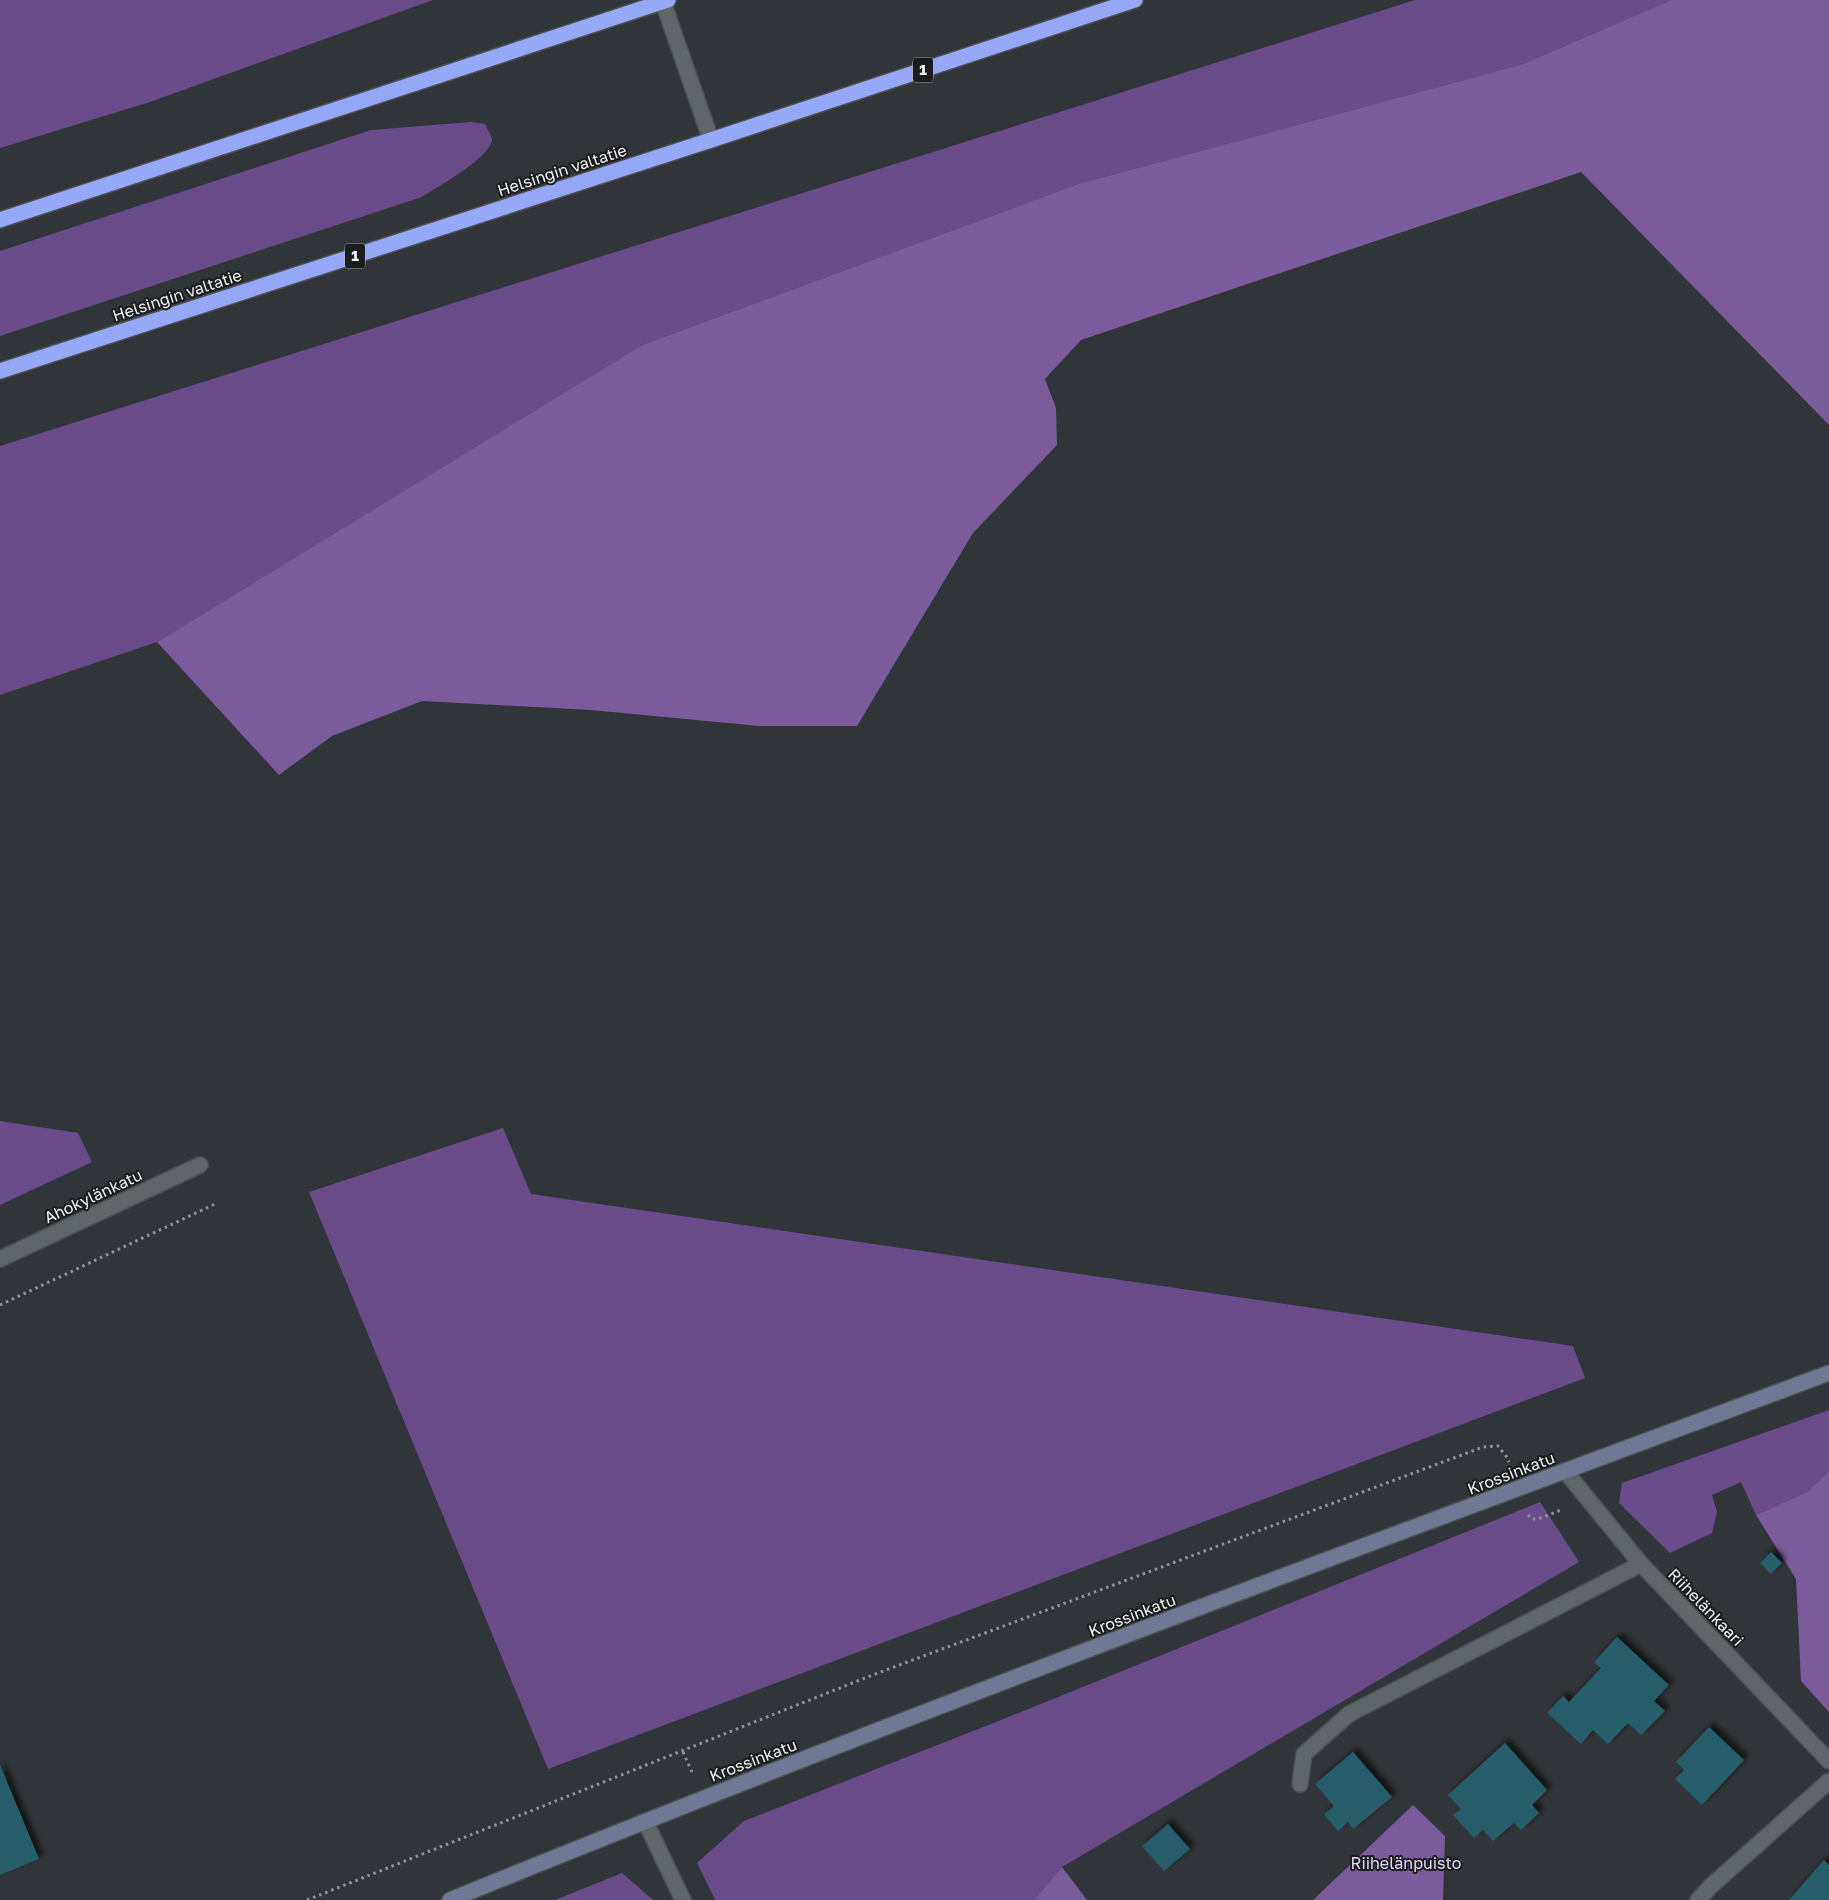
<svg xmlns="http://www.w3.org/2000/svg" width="1829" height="1900" viewBox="0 0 1829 1900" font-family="'Golos Text',sans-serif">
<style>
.green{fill:#694d8a}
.forest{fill:#7a5c9d}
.building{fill:#255e6a;filter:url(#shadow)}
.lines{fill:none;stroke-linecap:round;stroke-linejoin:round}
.lane-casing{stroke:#4c5053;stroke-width:18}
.street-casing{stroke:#4c5053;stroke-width:18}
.secondary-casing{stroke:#4c5053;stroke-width:18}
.highway-casing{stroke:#4c5053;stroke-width:18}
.path{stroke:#929598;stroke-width:3;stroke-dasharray:2.5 4;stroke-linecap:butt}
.lane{stroke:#606569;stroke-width:15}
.street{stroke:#606569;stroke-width:15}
.secondary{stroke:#707994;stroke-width:15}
.highway{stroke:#97a8f9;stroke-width:15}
.labels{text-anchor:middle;stroke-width:4;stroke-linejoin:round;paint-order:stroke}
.shield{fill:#1a1c1d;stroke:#b1b3b6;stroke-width:1}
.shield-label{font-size:15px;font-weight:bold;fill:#f2f4f7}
.street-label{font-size:16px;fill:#f2f4f7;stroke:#1a1c1d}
.park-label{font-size:16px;fill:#e5d6fb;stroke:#1a1c1d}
</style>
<defs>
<filter id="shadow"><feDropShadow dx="4.5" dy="-4.5" stdDeviation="2.5" flood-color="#0009"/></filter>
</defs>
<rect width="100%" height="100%" fill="#313438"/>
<g class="green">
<path d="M 0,0 L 433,0 L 150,102 L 0,148 Z"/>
<path d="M 1415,0 L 1671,0 L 1523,64 L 1078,184 L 642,345 L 157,642 L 0,695 L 0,446 Z"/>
<path d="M 471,122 L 485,124 C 487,129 491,134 492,139 C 492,157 437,187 422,197 L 0,336 L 0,251 L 371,130 Z"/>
<path d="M 0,1121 L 78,1133 L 92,1162 L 0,1205 Z"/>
<path d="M 503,1128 L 531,1194 L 1573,1346 L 1585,1378 L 548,1769 L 309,1192 Z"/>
<path d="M 1829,1410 L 1829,1471 L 1807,1492 L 1756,1515 L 1741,1482 L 1712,1495 L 1717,1512 L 1712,1533 L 1670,1553 L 1619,1503 L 1622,1483 Z"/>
<path d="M 1540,1502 L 1579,1562 L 1062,1867 L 1034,1900 L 715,1900 L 697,1863 L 744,1821 L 996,1722 Z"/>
<path d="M 622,1873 L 653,1900 L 555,1900 Z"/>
</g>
<g class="forest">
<path d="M 1671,0 L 1829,0 L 1829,425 L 1581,172 L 1081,340 L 1045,379 L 1056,408 L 1057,445 L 973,533 L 857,726 L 759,726 L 591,710 L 422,701 L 332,736 L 279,775 L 157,642 L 642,345 L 1078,184 L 1523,64 Z"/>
<path d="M 1829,1471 L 1829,1712 L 1801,1681 L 1796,1579 L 1756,1515 L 1807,1492 Z"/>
<path d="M 1413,1805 L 1445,1836 L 1443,1900 L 1313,1900 Z"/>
<path d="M 1062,1867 L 1087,1900 L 1034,1900 Z"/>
</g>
<g class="building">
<path d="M 1771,1552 L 1782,1563 L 1771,1574 L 1760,1563 Z"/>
<path d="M 1617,1637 L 1669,1685 L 1654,1701 L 1665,1711 L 1641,1735 L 1628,1723 L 1608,1744 L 1593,1730 L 1581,1744 L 1547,1713 L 1563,1696 L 1569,1702 L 1601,1668 L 1594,1662 Z"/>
<path d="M 1709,1727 L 1744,1760 L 1702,1805 L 1675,1779 L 1684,1770 L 1676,1762 Z"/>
<path d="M 1505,1743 L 1547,1790 L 1532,1805 L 1539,1813 L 1521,1830 L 1514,1823 L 1493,1841 L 1483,1830 L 1474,1838 L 1453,1815 L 1461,1809 L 1448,1795 Z"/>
<path d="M 1353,1752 L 1392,1797 L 1353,1829 L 1348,1822 L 1338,1831 L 1324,1814 L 1334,1806 L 1315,1784 Z"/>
<path d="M 0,1765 L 39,1859 L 0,1875 Z"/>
<path d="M 1168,1824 L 1190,1849 L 1164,1871 L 1142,1846 Z"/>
<path d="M 1824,1860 L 1829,1865 L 1829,1900 L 1789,1900 Z"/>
</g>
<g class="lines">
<defs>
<g id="lane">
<path d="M 663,2 L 711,140"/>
<path d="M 1300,1784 L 1304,1754 L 1349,1714 L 1641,1564"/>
</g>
<g id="street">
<path d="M 0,1259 L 200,1165"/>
<path d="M 1565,1471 L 1641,1564 L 1829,1761"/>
<path d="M 645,1821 L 683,1900"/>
<path d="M 1698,1900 L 1711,1886 L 1829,1781"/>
</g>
<path id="secondary" d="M 450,1900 C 906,1714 1368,1544 1829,1373"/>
<g id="highway">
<path d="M 0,220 L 668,0"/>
<path d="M 0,371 L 711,140 L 1135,0"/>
</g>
</defs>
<use href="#lane" class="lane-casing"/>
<use href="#street" class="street-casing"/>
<use href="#secondary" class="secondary-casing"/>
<use href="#highway" class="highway-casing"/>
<g class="path">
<path d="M 0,1305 L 215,1204"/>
<path d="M 1528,1515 L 1532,1519 L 1538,1519 L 1561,1510"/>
<path d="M 683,1752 L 692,1772"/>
<path d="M 307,1900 L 870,1676 L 1483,1447 L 1498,1446 L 1506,1456 L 1509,1462"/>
</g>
<use href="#lane" class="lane"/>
<use href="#street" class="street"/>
<use href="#secondary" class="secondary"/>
<use href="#highway" class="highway"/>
</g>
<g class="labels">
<g class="shield">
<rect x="913" y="57.5" width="20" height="25" rx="4"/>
<rect x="345" y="243.5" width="20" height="25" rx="4"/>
</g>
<g class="shield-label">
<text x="923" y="75">1</text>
<text x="355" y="261">1</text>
</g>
<g class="street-label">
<text transform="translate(562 170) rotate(-18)" y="6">Helsingin valtatie</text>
<text transform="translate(177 295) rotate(-18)" y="6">Helsingin valtatie</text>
<text transform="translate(93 1196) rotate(-25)" y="6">Ahokylänkatu</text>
<text transform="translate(1511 1473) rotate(-21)" y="6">Krossinkatu</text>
<text transform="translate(1706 1607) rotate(46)" y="6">Riihelänkaari</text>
<text transform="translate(1132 1615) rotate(-21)" y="6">Krossinkatu</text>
<text transform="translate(753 1760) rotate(-21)" y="6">Krossinkatu</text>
</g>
<g class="park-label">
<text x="1406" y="1869">Riihelänpuisto</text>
</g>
</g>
</svg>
